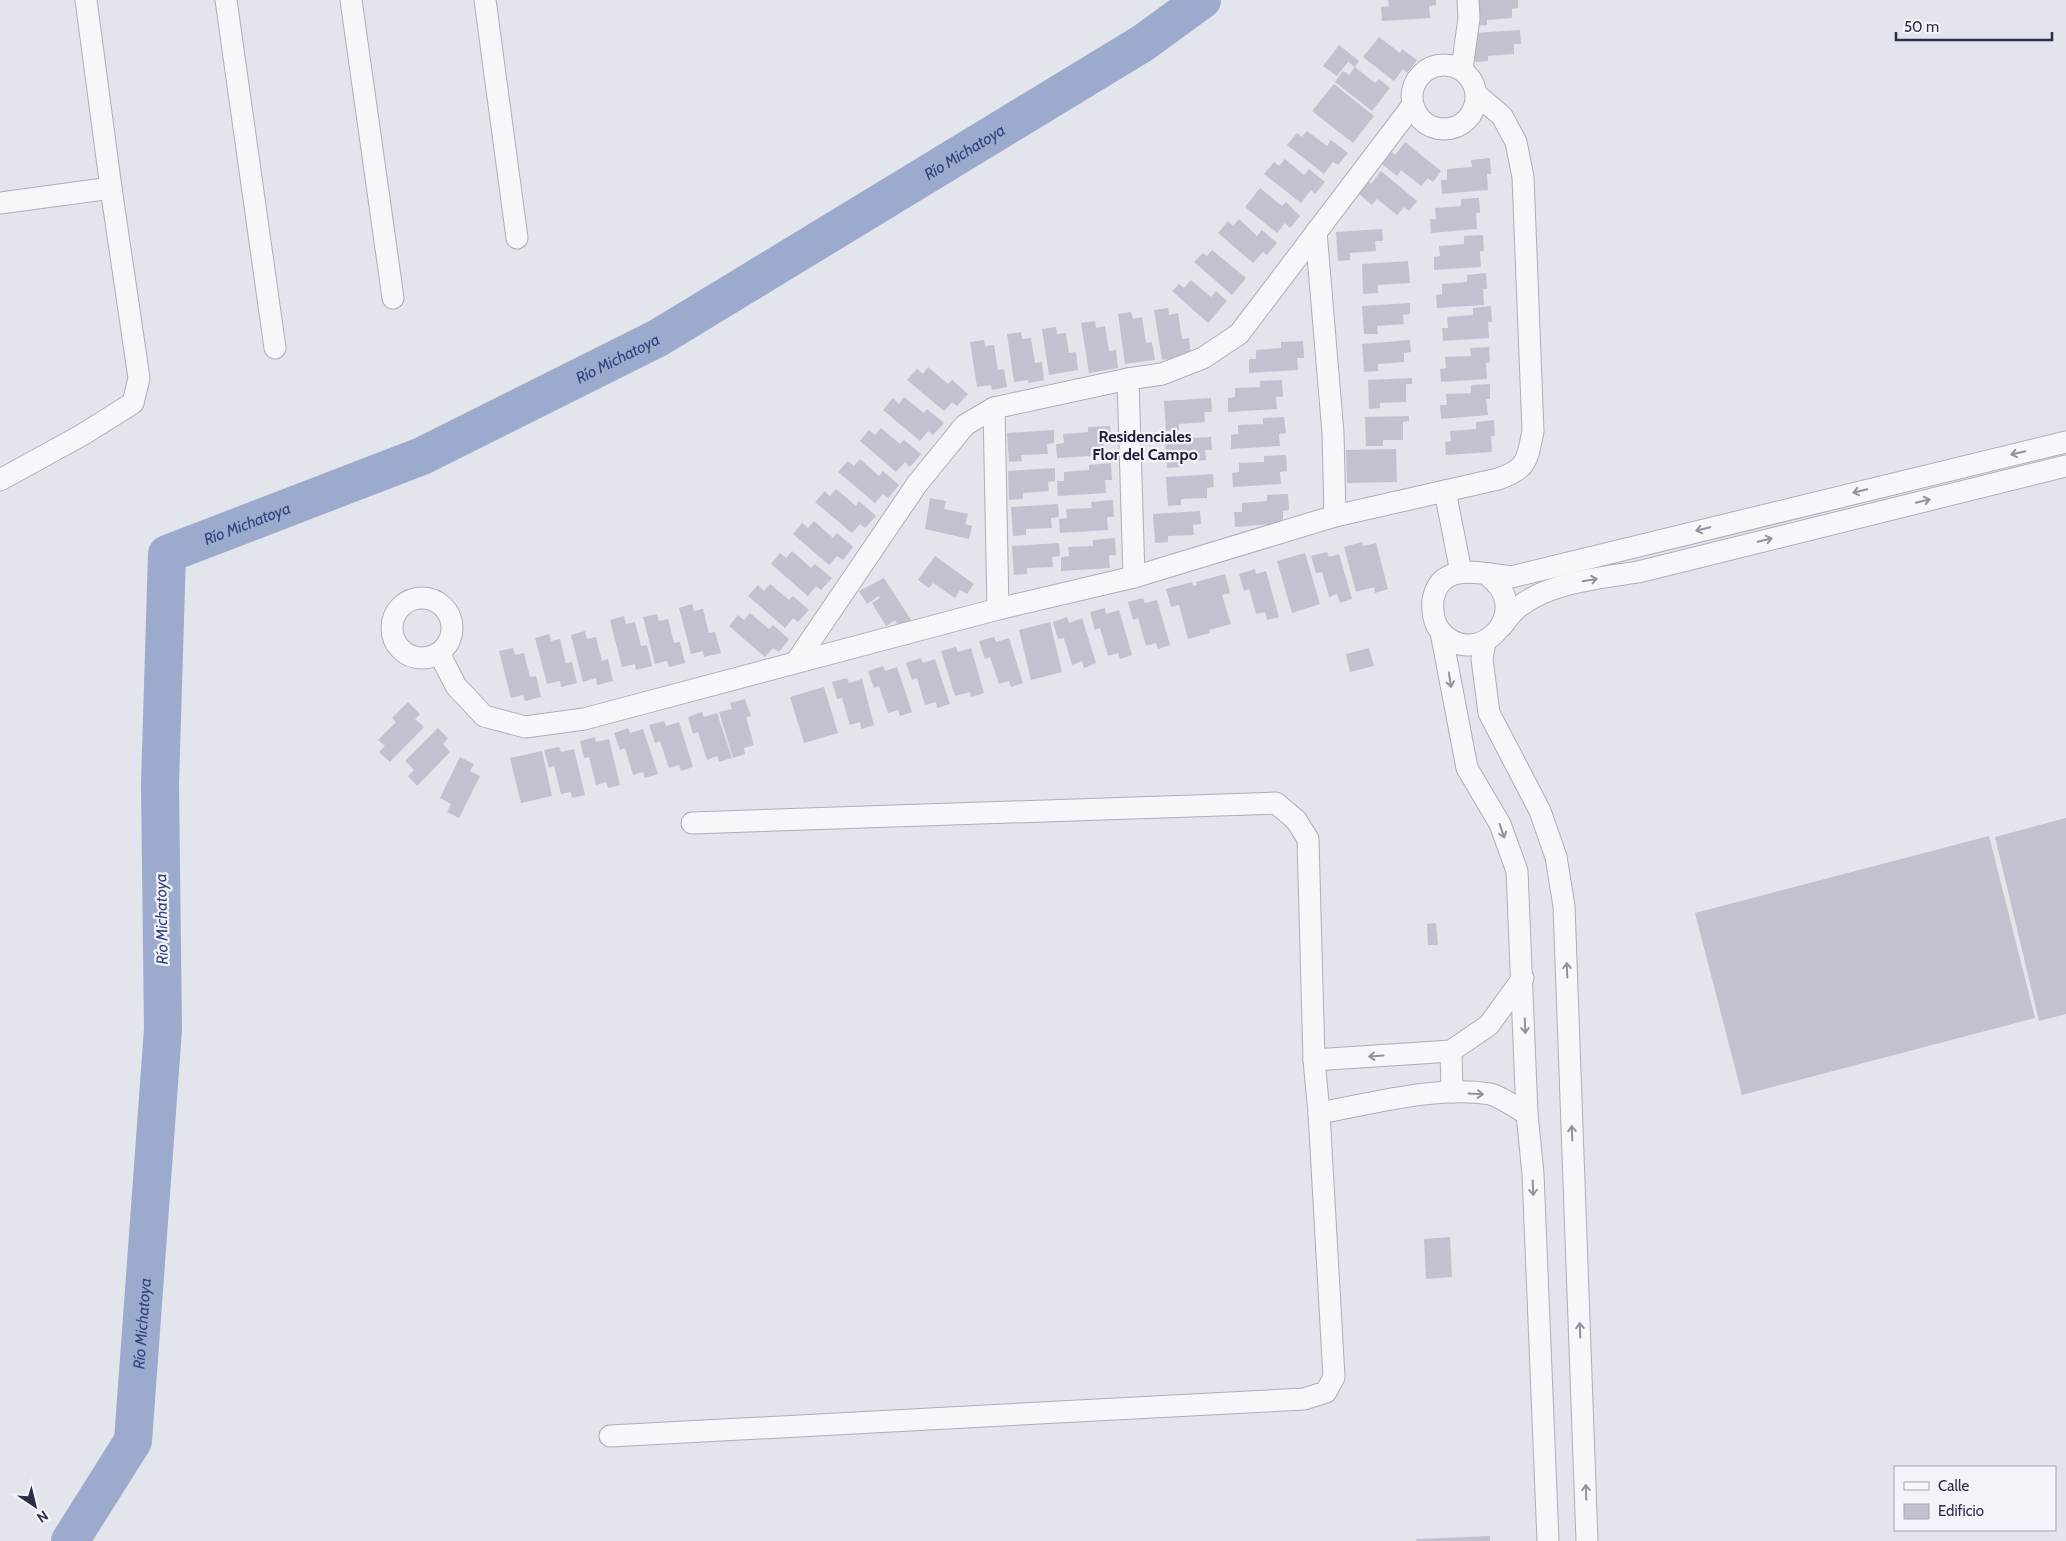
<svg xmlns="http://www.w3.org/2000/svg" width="2066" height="1541" viewBox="0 0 2066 1541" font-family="Cabin,sans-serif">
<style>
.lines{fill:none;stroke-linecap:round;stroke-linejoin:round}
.river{stroke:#9caacd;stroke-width:38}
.building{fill:#c0c2cf}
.minor-casing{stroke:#acaeba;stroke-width:23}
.minor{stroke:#f6f7fa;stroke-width:21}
.oneway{stroke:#9092a0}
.labels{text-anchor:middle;stroke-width:4.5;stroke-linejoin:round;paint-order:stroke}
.water-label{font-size:16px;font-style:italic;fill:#31427c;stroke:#f3f4f9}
.neighbourhood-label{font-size:16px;font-weight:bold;fill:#1c1f36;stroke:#f3f4f9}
</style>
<rect width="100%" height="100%" fill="#e3e5ec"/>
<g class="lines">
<path class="river" id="s1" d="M 70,1541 L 133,1441 L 163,1029 L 160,784 L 167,554 L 422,456 L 658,338 L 1143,43 L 1202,0"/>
</g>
<g class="building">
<path d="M 1388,0 L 1436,0 L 1436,5 L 1429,6 L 1430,18 L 1382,21 L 1381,7 L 1389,6 Z"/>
<path d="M 1473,0 L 1518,0 L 1518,8 L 1512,9 L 1512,18 L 1487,20 L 1487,25 L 1475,26 Z"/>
<path d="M 1520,30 L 1521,44 L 1514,44 L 1514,54 L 1488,56 L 1488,61 L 1475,62 L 1473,33 Z"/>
<path d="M 1379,37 L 1400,53 L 1402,49 L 1417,60 L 1407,73 L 1403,69 L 1394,81 L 1363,57 Z"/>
<path d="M 1339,45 L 1359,61 L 1355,67 L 1348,62 L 1337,76 L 1323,66 Z"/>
<path d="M 1355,67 L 1375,83 L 1379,79 L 1390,88 L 1372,111 L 1335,82 L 1343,71 L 1349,75 Z"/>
<path d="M 1334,84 L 1374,116 L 1353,143 L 1312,111 Z"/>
<path d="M 1307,131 L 1327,146 L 1331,140 L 1348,153 L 1338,165 L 1333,162 L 1324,174 L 1287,145 L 1297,133 L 1302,137 Z"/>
<path d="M 1405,142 L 1441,171 L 1433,182 L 1428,178 L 1421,186 L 1401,170 L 1397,176 L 1382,164 L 1392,152 L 1395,155 Z"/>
<path d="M 1490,158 L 1491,174 L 1487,174 L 1488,190 L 1442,194 L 1441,180 L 1447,180 L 1447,169 L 1472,167 L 1471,160 Z"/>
<path d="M 1285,159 L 1304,175 L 1309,169 L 1325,182 L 1315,194 L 1311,190 L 1301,203 L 1264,174 L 1274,162 L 1279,166 Z"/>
<path d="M 1381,171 L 1417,201 L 1409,211 L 1404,207 L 1397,215 L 1377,199 L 1372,205 L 1358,193 L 1368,181 L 1371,184 Z"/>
<path d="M 1260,188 L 1282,206 L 1286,202 L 1300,216 L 1290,228 L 1285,223 L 1277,233 L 1245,207 Z"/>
<path d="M 1479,198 L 1480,213 L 1476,213 L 1477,229 L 1431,233 L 1430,219 L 1436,219 L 1435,208 L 1461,206 L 1461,199 Z"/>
<path d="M 1239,219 L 1257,236 L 1262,230 L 1277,243 L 1267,255 L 1263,252 L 1253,263 L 1218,233 L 1228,221 L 1233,226 Z"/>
<path d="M 1382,229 L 1383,241 L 1375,241 L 1376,251 L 1350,253 L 1350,260 L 1338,261 L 1336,232 Z"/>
<path d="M 1483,235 L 1484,251 L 1480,251 L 1481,267 L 1434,270 L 1434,257 L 1440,256 L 1439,246 L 1464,244 L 1464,236 Z"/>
<path d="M 1212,250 L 1246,278 L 1232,295 L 1194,262 L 1203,253 L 1207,256 Z"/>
<path d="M 1408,261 L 1410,283 L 1378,285 L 1378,293 L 1363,294 L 1362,264 Z"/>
<path d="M 1486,273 L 1487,289 L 1483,289 L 1484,305 L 1437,308 L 1436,295 L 1442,294 L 1442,284 L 1467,282 L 1467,275 Z"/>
<path d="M 1191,280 L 1211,297 L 1216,291 L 1227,301 L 1208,323 L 1172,291 L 1179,284 L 1184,288 Z"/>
<path d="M 1410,303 L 1410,314 L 1403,315 L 1404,324 L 1377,326 L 1378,334 L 1364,334 L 1362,306 Z"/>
<path d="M 1491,306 L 1492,322 L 1488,322 L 1489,338 L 1443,341 L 1442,328 L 1448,328 L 1447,317 L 1473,315 L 1473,308 Z"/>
<path d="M 1168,308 L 1169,315 L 1178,313 L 1182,339 L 1189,338 L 1191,356 L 1162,360 L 1154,310 Z"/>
<path d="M 1131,312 L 1133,319 L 1142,317 L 1146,343 L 1152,342 L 1155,360 L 1125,364 L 1118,314 Z"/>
<path d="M 1095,321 L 1096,328 L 1105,326 L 1109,351 L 1116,350 L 1118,368 L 1089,373 L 1081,323 Z"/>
<path d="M 1056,327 L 1057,334 L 1066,333 L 1069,353 L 1076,352 L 1078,370 L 1049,375 L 1042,329 Z"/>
<path d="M 1021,332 L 1022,339 L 1031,338 L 1035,363 L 1042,362 L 1044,380 L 1028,383 L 1028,380 L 1014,382 L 1007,334 Z"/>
<path d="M 984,340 L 985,346 L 994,345 L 998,370 L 1004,369 L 1007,387 L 992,390 L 991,385 L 977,387 L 970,342 Z"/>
<path d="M 1410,340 L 1411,352 L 1404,353 L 1404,362 L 1378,364 L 1378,371 L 1364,372 L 1362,344 Z"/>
<path d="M 1303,341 L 1304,358 L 1297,358 L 1298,370 L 1249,373 L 1249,359 L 1256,359 L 1256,350 L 1281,348 L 1281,342 Z"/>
<path d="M 1489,347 L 1490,362 L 1486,363 L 1487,379 L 1441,382 L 1440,369 L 1446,368 L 1445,357 L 1471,356 L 1470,348 Z"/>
<path d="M 928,367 L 948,384 L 952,380 L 968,394 L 957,406 L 952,402 L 944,411 L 907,380 L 917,369 L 923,374 Z"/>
<path d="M 1412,378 L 1412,384 L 1406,384 L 1406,402 L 1380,403 L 1380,408 L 1369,409 L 1368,380 Z"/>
<path d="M 1282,380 L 1283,397 L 1276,397 L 1277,409 L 1228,412 L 1228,398 L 1235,397 L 1235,388 L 1260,387 L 1260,381 Z"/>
<path d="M 1490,384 L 1490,399 L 1486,399 L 1488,415 L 1441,419 L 1440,405 L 1447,405 L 1446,394 L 1471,393 L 1471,385 Z"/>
<path d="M 904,397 L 924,413 L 927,409 L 944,423 L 933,435 L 928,431 L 920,441 L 883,410 L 893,398 L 899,404 Z"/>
<path d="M 1211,398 L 1212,412 L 1204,412 L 1205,422 L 1179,424 L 1179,430 L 1166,431 L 1164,401 Z"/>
<path d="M 1409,416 L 1409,421 L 1403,422 L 1403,440 L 1383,440 L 1383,446 L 1366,446 L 1365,417 Z"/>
<path d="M 1284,417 L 1286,433 L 1279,434 L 1280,446 L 1231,449 L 1231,435 L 1238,434 L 1238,425 L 1263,424 L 1263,418 Z"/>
<path d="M 1494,420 L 1495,436 L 1491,436 L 1492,452 L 1446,455 L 1445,442 L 1451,441 L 1450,431 L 1476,429 L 1476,422 Z"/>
<path d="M 1110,426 L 1111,442 L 1104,443 L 1105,455 L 1057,458 L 1056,444 L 1064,443 L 1063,434 L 1088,432 L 1088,427 Z"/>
<path d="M 881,428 L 900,444 L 904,440 L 921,454 L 910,467 L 905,462 L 896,472 L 860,441 L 869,430 L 875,435 Z"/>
<path d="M 1054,430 L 1054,443 L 1047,444 L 1048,454 L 1021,455 L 1022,461 L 1009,462 L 1007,433 Z"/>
<path d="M 1211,437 L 1212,450 L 1205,450 L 1206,460 L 1179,462 L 1180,467 L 1167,468 L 1165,439 Z"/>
<path d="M 1396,449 L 1397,482 L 1347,483 L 1346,450 Z"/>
<path d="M 1286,455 L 1287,471 L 1280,472 L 1281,484 L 1233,487 L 1232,473 L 1239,472 L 1239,463 L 1264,462 L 1264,456 Z"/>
<path d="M 860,459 L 879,476 L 883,471 L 899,485 L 888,498 L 883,494 L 875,503 L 838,472 L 848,461 L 854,466 Z"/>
<path d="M 1111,463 L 1112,480 L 1105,480 L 1106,493 L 1058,496 L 1057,481 L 1064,481 L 1064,472 L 1089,470 L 1089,465 Z"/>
<path d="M 1055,468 L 1055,481 L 1048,482 L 1049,491 L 1023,493 L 1023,499 L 1009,500 L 1008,471 Z"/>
<path d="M 1213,474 L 1214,487 L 1207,488 L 1207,498 L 1181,499 L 1181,505 L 1168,506 L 1166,477 Z"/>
<path d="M 836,489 L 856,506 L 859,501 L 876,516 L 865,528 L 860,524 L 852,533 L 815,502 L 825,491 L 830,496 Z"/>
<path d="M 1288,494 L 1289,510 L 1283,511 L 1283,523 L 1235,527 L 1234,512 L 1242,512 L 1242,503 L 1267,501 L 1267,495 Z"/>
<path d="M 930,498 L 946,501 L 944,509 L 968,514 L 965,524 L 972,526 L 969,539 L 925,529 Z"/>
<path d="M 1113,500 L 1114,517 L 1107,517 L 1108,530 L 1060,533 L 1059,519 L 1067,518 L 1066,509 L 1092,508 L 1091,502 Z"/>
<path d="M 1058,504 L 1059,517 L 1051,518 L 1052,528 L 1026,529 L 1026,535 L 1013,536 L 1011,507 Z"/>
<path d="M 1200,511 L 1201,524 L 1193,525 L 1194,535 L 1168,536 L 1168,542 L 1155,543 L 1153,514 Z"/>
<path d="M 814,521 L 833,538 L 837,533 L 853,547 L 843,560 L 837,556 L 829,565 L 793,534 L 802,523 L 808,528 Z"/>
<path d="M 1115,538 L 1116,555 L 1109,555 L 1110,568 L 1061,571 L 1061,557 L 1069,556 L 1068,547 L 1093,546 L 1093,540 Z"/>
<path d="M 1362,542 L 1363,546 L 1376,543 L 1388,589 L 1375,593 L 1374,587 L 1356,592 L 1344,547 Z"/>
<path d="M 1059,543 L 1060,556 L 1052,557 L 1053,567 L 1027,568 L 1027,574 L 1014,575 L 1012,546 Z"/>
<path d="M 792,551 L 811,568 L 815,564 L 832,578 L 821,590 L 816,586 L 808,596 L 771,564 L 780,553 L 786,558 Z"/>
<path d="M 1327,552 L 1329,557 L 1339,554 L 1352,599 L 1340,603 L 1337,594 L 1329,597 L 1322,572 L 1316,573 L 1311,556 Z"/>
<path d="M 1305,553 L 1320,604 L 1292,613 L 1277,561 Z"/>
<path d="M 935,556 L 974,584 L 967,594 L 960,590 L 955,598 L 933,583 L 929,588 L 918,580 Z"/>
<path d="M 1255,569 L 1256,574 L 1266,571 L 1279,617 L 1267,620 L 1265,612 L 1256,614 L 1249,589 L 1244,591 L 1239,574 Z"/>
<path d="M 1225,574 L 1230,593 L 1222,595 L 1231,624 L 1209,630 L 1210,633 L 1188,639 L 1179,605 L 1171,607 L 1166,589 L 1192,582 L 1193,586 L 1197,585 L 1196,582 Z"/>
<path d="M 884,578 L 911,620 L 899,627 L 895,620 L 886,626 L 872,603 L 880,598 L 879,596 L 867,604 L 859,591 Z"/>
<path d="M 770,584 L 789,600 L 793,596 L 809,610 L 798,622 L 793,618 L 785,628 L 748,596 L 758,585 L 764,591 Z"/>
<path d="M 1143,598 L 1145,603 L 1157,600 L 1170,645 L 1158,649 L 1156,643 L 1146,646 L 1138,618 L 1133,620 L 1128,602 Z"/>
<path d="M 692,604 L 694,611 L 703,609 L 709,633 L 715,632 L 721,653 L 704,657 L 703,651 L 691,654 L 679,608 Z"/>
<path d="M 1105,608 L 1106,614 L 1119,610 L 1132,655 L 1120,659 L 1118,653 L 1108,656 L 1100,628 L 1095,630 L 1090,612 Z"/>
<path d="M 750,613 L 769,629 L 773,625 L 789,639 L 779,652 L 773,648 L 765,657 L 729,626 L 738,615 L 744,620 Z"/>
<path d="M 657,614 L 659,621 L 668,619 L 674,643 L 680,642 L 685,663 L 669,667 L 667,661 L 655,664 L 643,617 Z"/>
<path d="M 624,616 L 626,624 L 635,622 L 641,646 L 647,645 L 652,666 L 636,670 L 635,664 L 622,667 L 610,620 Z"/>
<path d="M 1067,617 L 1069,623 L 1082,618 L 1096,663 L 1084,668 L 1082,661 L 1072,665 L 1064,638 L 1058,639 L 1053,622 Z"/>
<path d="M 1050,622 L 1062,672 L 1031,680 L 1019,630 Z"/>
<path d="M 585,631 L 587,639 L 596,637 L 602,661 L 608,659 L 613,681 L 597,685 L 596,678 L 583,682 L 571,635 Z"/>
<path d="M 549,634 L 551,641 L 560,639 L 566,663 L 572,662 L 577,683 L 561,687 L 560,681 L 547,684 L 535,638 Z"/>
<path d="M 994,637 L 996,642 L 1009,638 L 1023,683 L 1011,687 L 1009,681 L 999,684 L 990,657 L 985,659 L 979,641 Z"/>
<path d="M 956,647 L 958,652 L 971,648 L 984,693 L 971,697 L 970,692 L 955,696 L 941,651 Z"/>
<path d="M 513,648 L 515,655 L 524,653 L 530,677 L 536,676 L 541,697 L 525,701 L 523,695 L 511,698 L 499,651 Z"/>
<path d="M 1369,648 L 1374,666 L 1350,672 L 1346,654 Z"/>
<path d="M 921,658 L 923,663 L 935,659 L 950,704 L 937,708 L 936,702 L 925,705 L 917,678 L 912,680 L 906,663 Z"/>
<path d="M 883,666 L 885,671 L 897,667 L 912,712 L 900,716 L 898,710 L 888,713 L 879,686 L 874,688 L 868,671 Z"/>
<path d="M 847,678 L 849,683 L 862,679 L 874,725 L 861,729 L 860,722 L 850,725 L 842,698 L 837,699 L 832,682 Z"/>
<path d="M 824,687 L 838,733 L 804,743 L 790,697 Z"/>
<path d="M 745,699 L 751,716 L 746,717 L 754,745 L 744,748 L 745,754 L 733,758 L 719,712 L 732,709 L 730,703 Z"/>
<path d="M 408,702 L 420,714 L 415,719 L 424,727 L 390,762 L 379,752 L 385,746 L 378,740 L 396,722 L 392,718 Z"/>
<path d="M 702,712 L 704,717 L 717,713 L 732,758 L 719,762 L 717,756 L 707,760 L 698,732 L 693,734 L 688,717 Z"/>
<path d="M 664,721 L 666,726 L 679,722 L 693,767 L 681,771 L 679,765 L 669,768 L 660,741 L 655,743 L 649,725 Z"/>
<path d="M 438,728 L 448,738 L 443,744 L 450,752 L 417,786 L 408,776 L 414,770 L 405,761 Z"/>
<path d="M 628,728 L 630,733 L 643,729 L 658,774 L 645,778 L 643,772 L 633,775 L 625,748 L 620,750 L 614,733 Z"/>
<path d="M 595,737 L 596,742 L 609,739 L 620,785 L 608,788 L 606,782 L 596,785 L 589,757 L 584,758 L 580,741 Z"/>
<path d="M 559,747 L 561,752 L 574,749 L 585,795 L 572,798 L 571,792 L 561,794 L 554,766 L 549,768 L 544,750 Z"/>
<path d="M 542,751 L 552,796 L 521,803 L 510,758 Z"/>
<path d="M 460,757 L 474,764 L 470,771 L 480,776 L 459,818 L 447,812 L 451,804 L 440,798 Z"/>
<path d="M 2066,818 L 2066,1014 L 2039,1021 L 1995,837 Z"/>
<path d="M 1989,836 L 2035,1018 L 1742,1095 L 1695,913 Z"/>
<path d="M 1436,923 L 1438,945 L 1428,945 L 1427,924 Z"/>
<path d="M 1450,1237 L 1452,1277 L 1426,1279 L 1424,1239 Z"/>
<path d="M 1490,1536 L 1490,1541 L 1417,1541 L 1416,1539 Z"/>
</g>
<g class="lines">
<defs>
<g id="minor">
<path d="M 226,0 L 275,348"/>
<path d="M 351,0 L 393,298"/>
<path d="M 485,0 L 517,238"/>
<circle cx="1444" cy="97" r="32"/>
<path d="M 1462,69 L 1469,18 L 1468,0"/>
<path d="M 0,203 L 111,188"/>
<path d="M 1316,232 L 1333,433 L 1335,516"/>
<path d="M 1128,379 L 1134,577"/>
<path d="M 994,408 L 998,609"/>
<path d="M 0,480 L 82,435 L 133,403 L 139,378 L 111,188 L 86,0"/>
<path d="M 1445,491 L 1461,572"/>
<path d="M 1486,574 C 1538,610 1477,672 1441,632 C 1433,623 1432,612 1433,600 C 1440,560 1484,574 1511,577 L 2066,442"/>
<circle cx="422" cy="628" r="30"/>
<path d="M 1502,626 C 1507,619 1513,611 1520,606 C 1550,582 1601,578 1638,572 L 2066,466"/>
<path d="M 1441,632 L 1467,768 L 1500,824 L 1517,871 L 1527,1114 L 1533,1174 L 1548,1541"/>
<path d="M 1485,641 L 1482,659 L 1489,713 L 1540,811 L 1556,857 L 1564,906 L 1587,1541"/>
<path d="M 439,653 L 456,686 L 484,716 L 525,727 L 584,719 L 998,609 L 1134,577 L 1335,516 L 1498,479 C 1528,469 1527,460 1533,431 L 1523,177 L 1516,142 L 1502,116 L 1477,95"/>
<path d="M 796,662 L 917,484 L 965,425 L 994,408 L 1128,379 L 1162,374 L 1203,358 L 1239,334 L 1412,106"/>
<path d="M 1451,1051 L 1452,1092"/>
<path d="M 1314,1060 L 1451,1051 L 1489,1025 L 1523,978"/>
<path d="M 1319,1113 C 1370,1104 1440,1085 1490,1094 C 1502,1097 1516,1108 1527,1114"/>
<path d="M 610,1436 L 1304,1399 L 1326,1392 L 1334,1377 L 1319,1113 L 1314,1060 L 1308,839 L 1296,820 L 1276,803 L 692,823"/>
</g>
</defs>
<use href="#minor" class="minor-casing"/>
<use href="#minor" class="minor"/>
</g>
<defs><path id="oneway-shaft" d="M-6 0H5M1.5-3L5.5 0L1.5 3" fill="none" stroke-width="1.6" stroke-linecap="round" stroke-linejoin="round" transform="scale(1.25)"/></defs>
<g class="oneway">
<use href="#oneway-shaft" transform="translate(2018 453) rotate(167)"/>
<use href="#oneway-shaft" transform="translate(1860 491) rotate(166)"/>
<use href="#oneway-shaft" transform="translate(1923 501) rotate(-14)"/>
<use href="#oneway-shaft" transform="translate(1703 529) rotate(166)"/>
<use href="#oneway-shaft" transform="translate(1765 540) rotate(-14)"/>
<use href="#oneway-shaft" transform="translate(1590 580) rotate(-10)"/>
<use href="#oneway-shaft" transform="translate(1450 680) rotate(81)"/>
<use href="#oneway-shaft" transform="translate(1502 831) rotate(71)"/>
<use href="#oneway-shaft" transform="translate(1567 970) rotate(-92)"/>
<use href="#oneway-shaft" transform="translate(1525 1026) rotate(88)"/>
<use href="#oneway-shaft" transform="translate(1376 1056) rotate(176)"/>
<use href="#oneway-shaft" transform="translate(1476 1094) rotate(3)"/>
<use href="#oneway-shaft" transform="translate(1572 1133) rotate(-92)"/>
<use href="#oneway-shaft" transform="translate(1533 1188) rotate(88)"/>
<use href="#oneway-shaft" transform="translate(1580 1330) rotate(-92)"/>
<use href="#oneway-shaft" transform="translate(1586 1492) rotate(-92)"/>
</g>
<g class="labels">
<g class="water-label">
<text dy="6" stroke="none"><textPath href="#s1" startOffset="1902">Río Michatoya</textPath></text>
<text dy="6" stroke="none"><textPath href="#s1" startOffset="1498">Río Michatoya</textPath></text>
<text dy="6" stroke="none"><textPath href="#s1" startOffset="1092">Río Michatoya</textPath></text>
<text transform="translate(161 919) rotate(-91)" y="6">Río Michatoya</text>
<text dy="6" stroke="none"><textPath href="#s1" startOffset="236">Río Michatoya</textPath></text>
</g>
<g class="neighbourhood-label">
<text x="1145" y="442">Residenciales<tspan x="1145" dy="18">Flor del Campo</tspan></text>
</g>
</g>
<rect x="1894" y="1466" width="162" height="65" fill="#f3f4f9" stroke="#a3a5b1"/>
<rect x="1904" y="1482" width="25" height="8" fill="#f6f7fa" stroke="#a3a5b1"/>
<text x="1938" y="1491" font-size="15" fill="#2a2e45">Calle</text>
<rect x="1904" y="1504" width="25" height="15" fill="#c0c2cf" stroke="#a3a5b1"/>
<text x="1938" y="1516" font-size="15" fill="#2a2e45">Edificio</text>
<g transform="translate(35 1506) rotate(145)" stroke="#f3f4f9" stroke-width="4" paint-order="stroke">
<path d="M0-4L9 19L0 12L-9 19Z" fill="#2a2e45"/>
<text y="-8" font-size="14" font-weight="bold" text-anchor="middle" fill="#2a2e45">N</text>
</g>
<path d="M1896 32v8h156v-8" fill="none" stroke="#2a2e45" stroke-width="2.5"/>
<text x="1904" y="32" font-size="15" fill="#2a2e45" stroke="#f3f4f9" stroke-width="4" paint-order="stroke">50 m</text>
</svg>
